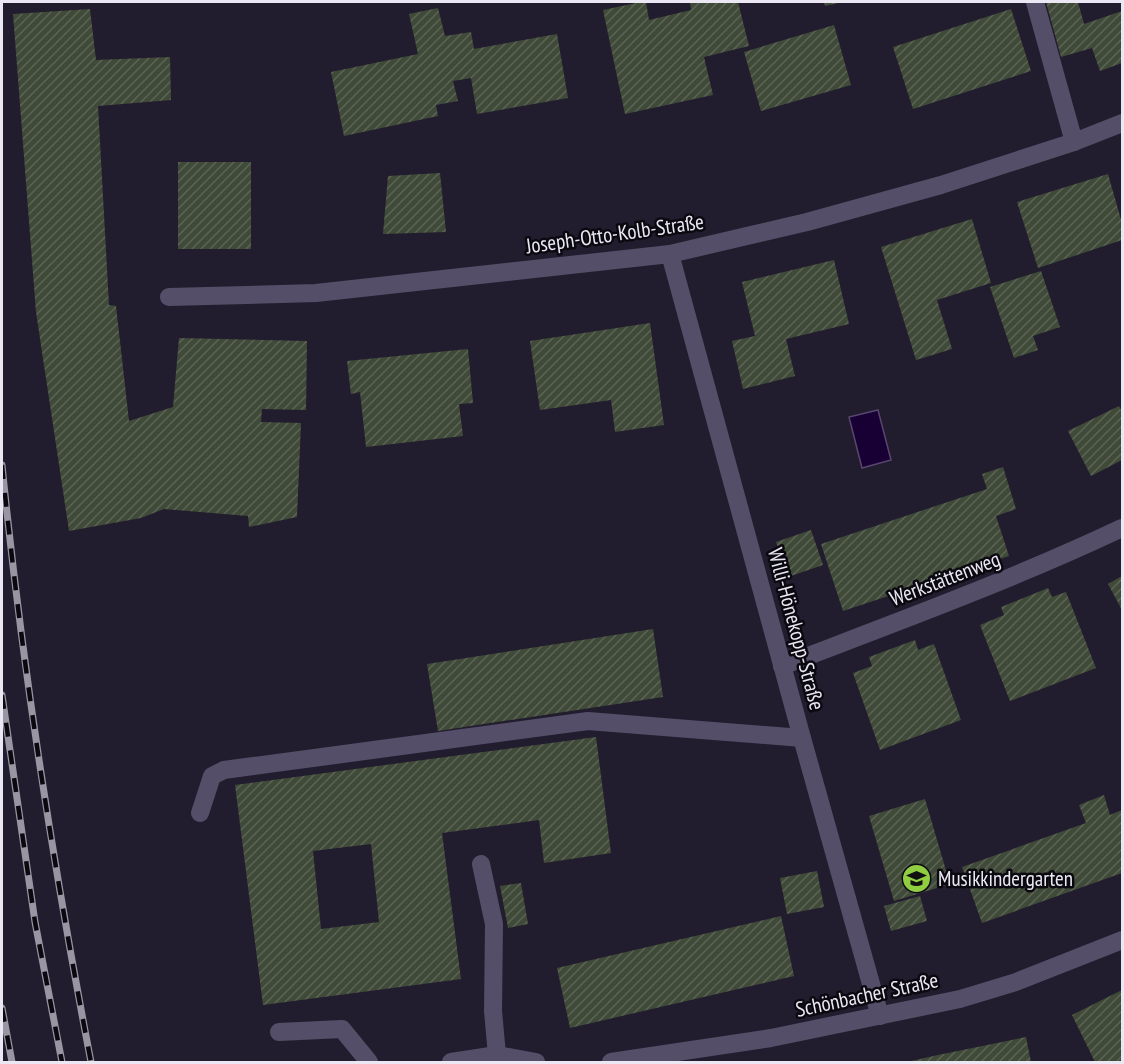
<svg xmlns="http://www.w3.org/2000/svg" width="1124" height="1064" viewBox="0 0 1124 1064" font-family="'PT Sans Narrow',sans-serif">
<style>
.water{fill:#180035;stroke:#57466e;stroke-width:1.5}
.building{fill:url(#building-hatch);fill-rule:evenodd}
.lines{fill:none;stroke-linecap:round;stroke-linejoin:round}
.minor{stroke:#554e68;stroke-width:18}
.rail-casing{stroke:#9995a3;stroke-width:7}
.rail{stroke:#0b0910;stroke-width:4.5;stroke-dasharray:14;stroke-linecap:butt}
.labels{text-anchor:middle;stroke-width:5;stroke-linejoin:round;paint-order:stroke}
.street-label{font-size:21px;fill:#ebe8f4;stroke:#0b0910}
.poi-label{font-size:21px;fill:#ebe8f4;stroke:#0b0910;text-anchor:start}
</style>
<defs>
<pattern id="building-hatch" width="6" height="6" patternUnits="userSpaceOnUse" patternTransform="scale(1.5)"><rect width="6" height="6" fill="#404a38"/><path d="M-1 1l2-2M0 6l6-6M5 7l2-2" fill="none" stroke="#5c6455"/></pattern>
</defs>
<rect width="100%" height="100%" fill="#221d2e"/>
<path class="water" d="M 878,410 L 891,460 L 862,468 L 849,417 Z"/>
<g class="building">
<path d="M 641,2 L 646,2 L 649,20 L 691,10 L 690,2 L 738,2 L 749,46 L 704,57 L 713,95 L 625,114 L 603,10 Z"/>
<path d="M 824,2 L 843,2 L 825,6 Z"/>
<path d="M 1046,2 L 1078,2 L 1084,24 L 1122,11 L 1122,63 L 1100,71 L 1092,48 L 1061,57 Z"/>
<path d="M 438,8 L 445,36 L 471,32 L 474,49 L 557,34 L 568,98 L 477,114 L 471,78 L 453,81 L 458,101 L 436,105 L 438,116 L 344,136 L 331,72 L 418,54 L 409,14 Z"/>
<path d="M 90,9 L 96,60 L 170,57 L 171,100 L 98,106 L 109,305 L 116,306 L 129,421 L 173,407 L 179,338 L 307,341 L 306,410 L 262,409 L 261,422 L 301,423 L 297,517 L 249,527 L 248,516 L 164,509 L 141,518 L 69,531 L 36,312 L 13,14 Z"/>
<path d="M 1011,9 L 1031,71 L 913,109 L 893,47 Z"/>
<path d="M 834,25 L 851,85 L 761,111 L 744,52 Z"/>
<rect x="178" y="162" width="73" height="87"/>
<path d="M 440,173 L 446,232 L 383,234 L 388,176 Z"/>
<path d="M 1108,174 L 1122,223 L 1122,240 L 1038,268 L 1017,202 Z"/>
<path d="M 972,219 L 991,283 L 937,300 L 952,349 L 916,360 L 881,247 Z"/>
<path d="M 834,260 L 849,324 L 786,339 L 795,376 L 743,389 L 732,341 L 755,336 L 742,282 Z"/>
<path d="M 1041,271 L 1060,327 L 1033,336 L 1038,350 L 1014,358 L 990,287 Z"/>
<path d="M 650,323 L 664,425 L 615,432 L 611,400 L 540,410 L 530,341 Z"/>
<path d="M 468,349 L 473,403 L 459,404 L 463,436 L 366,447 L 360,392 L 351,394 L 347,361 Z"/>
<path d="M 1119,406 L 1122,412 L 1122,460 L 1091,476 L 1068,431 Z"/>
<path d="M 1003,467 L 1016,509 L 996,516 L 1009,556 L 843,611 L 821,544 L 987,489 L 982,474 Z"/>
<path d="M 811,530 L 823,565 L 788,577 L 776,542 Z"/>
<path d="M 1122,576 L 1122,610 L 1108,584 Z"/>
<path d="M 1048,588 L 1052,597 L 1066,592 L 1096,668 L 1010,701 L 980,625 L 1004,615 L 1001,607 Z"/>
<path d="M 653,629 L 663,697 L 438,731 L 427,664 Z"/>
<path d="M 915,640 L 918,650 L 934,644 L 961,720 L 880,750 L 853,673 L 872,666 L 869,657 Z"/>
<path d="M 596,737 L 611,853 L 544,863 L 539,820 L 442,833 L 461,979 L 263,1005 L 235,785 ZM 371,844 L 379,922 L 321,929 L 313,851 Z"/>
<path d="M 1104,795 L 1110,815 L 1122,810 L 1122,873 L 982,923 L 962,867 L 1086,823 L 1079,805 Z"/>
<path d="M 925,799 L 950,884 L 894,901 L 869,816 Z"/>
<path d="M 817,871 L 824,907 L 787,914 L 780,878 Z"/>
<path d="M 521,883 L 528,924 L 508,928 L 500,886 Z"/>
<path d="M 920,896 L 927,921 L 891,931 L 884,906 Z"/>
<path d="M 781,916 L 794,976 L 570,1028 L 557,968 Z"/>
<path d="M 1122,990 L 1122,1060 L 1117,1062 L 1095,1062 L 1072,1015 Z"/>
<path d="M 1026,1037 L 1031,1062 L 907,1062 L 938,1055 Z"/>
</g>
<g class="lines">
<g class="minor">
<path d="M 1035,2 L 1074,142"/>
<path d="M 670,254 L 802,738 L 880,1016"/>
<path d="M 169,297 L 316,293 L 670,254 L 807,222 L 941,185 L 1074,142 L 1122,123"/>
<path d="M 782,666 C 897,622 1012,580 1122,528"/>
<path d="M 200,813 L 212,776 L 224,770 L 588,721 L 802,738"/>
<path d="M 481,864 L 494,924 L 493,1011 L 497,1055"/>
<path d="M 279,1032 L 342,1029 L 369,1062"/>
<path d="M 451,1062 L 497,1055 L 536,1062"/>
<path d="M 611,1062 L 771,1038 L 960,999 L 1016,982 L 1122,940"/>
</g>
<defs>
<g id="rail">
<path d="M 2,465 C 22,666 53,865 91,1062"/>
<path d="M 2,695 L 35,922 L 62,1062"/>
<path d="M 2,1008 L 12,1062"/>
</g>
</defs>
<use href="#rail" class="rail-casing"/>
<use href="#rail" class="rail"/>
</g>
<defs>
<symbol id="school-disc" viewBox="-11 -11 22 22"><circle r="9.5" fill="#90cd41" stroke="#0b0910"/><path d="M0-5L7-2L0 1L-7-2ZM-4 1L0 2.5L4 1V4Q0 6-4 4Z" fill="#111"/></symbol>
</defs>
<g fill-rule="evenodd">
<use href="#school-disc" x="900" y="862" width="33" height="33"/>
</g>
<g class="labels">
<g class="street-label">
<text transform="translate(615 234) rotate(-8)" y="7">Joseph-Otto-Kolb-Straße</text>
<text transform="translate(945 579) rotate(-21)" y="7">Werkstättenweg</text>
<text transform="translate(796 629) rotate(75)" y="7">Willi-Hönekopp-Straße</text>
<text transform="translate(867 995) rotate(-12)" y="7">Schönbacher Straße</text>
</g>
<g class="poi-label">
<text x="938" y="886">Musikkindergarten</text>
</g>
</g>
<rect width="1124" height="1064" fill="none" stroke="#ebe8f4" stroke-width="6"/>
</svg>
